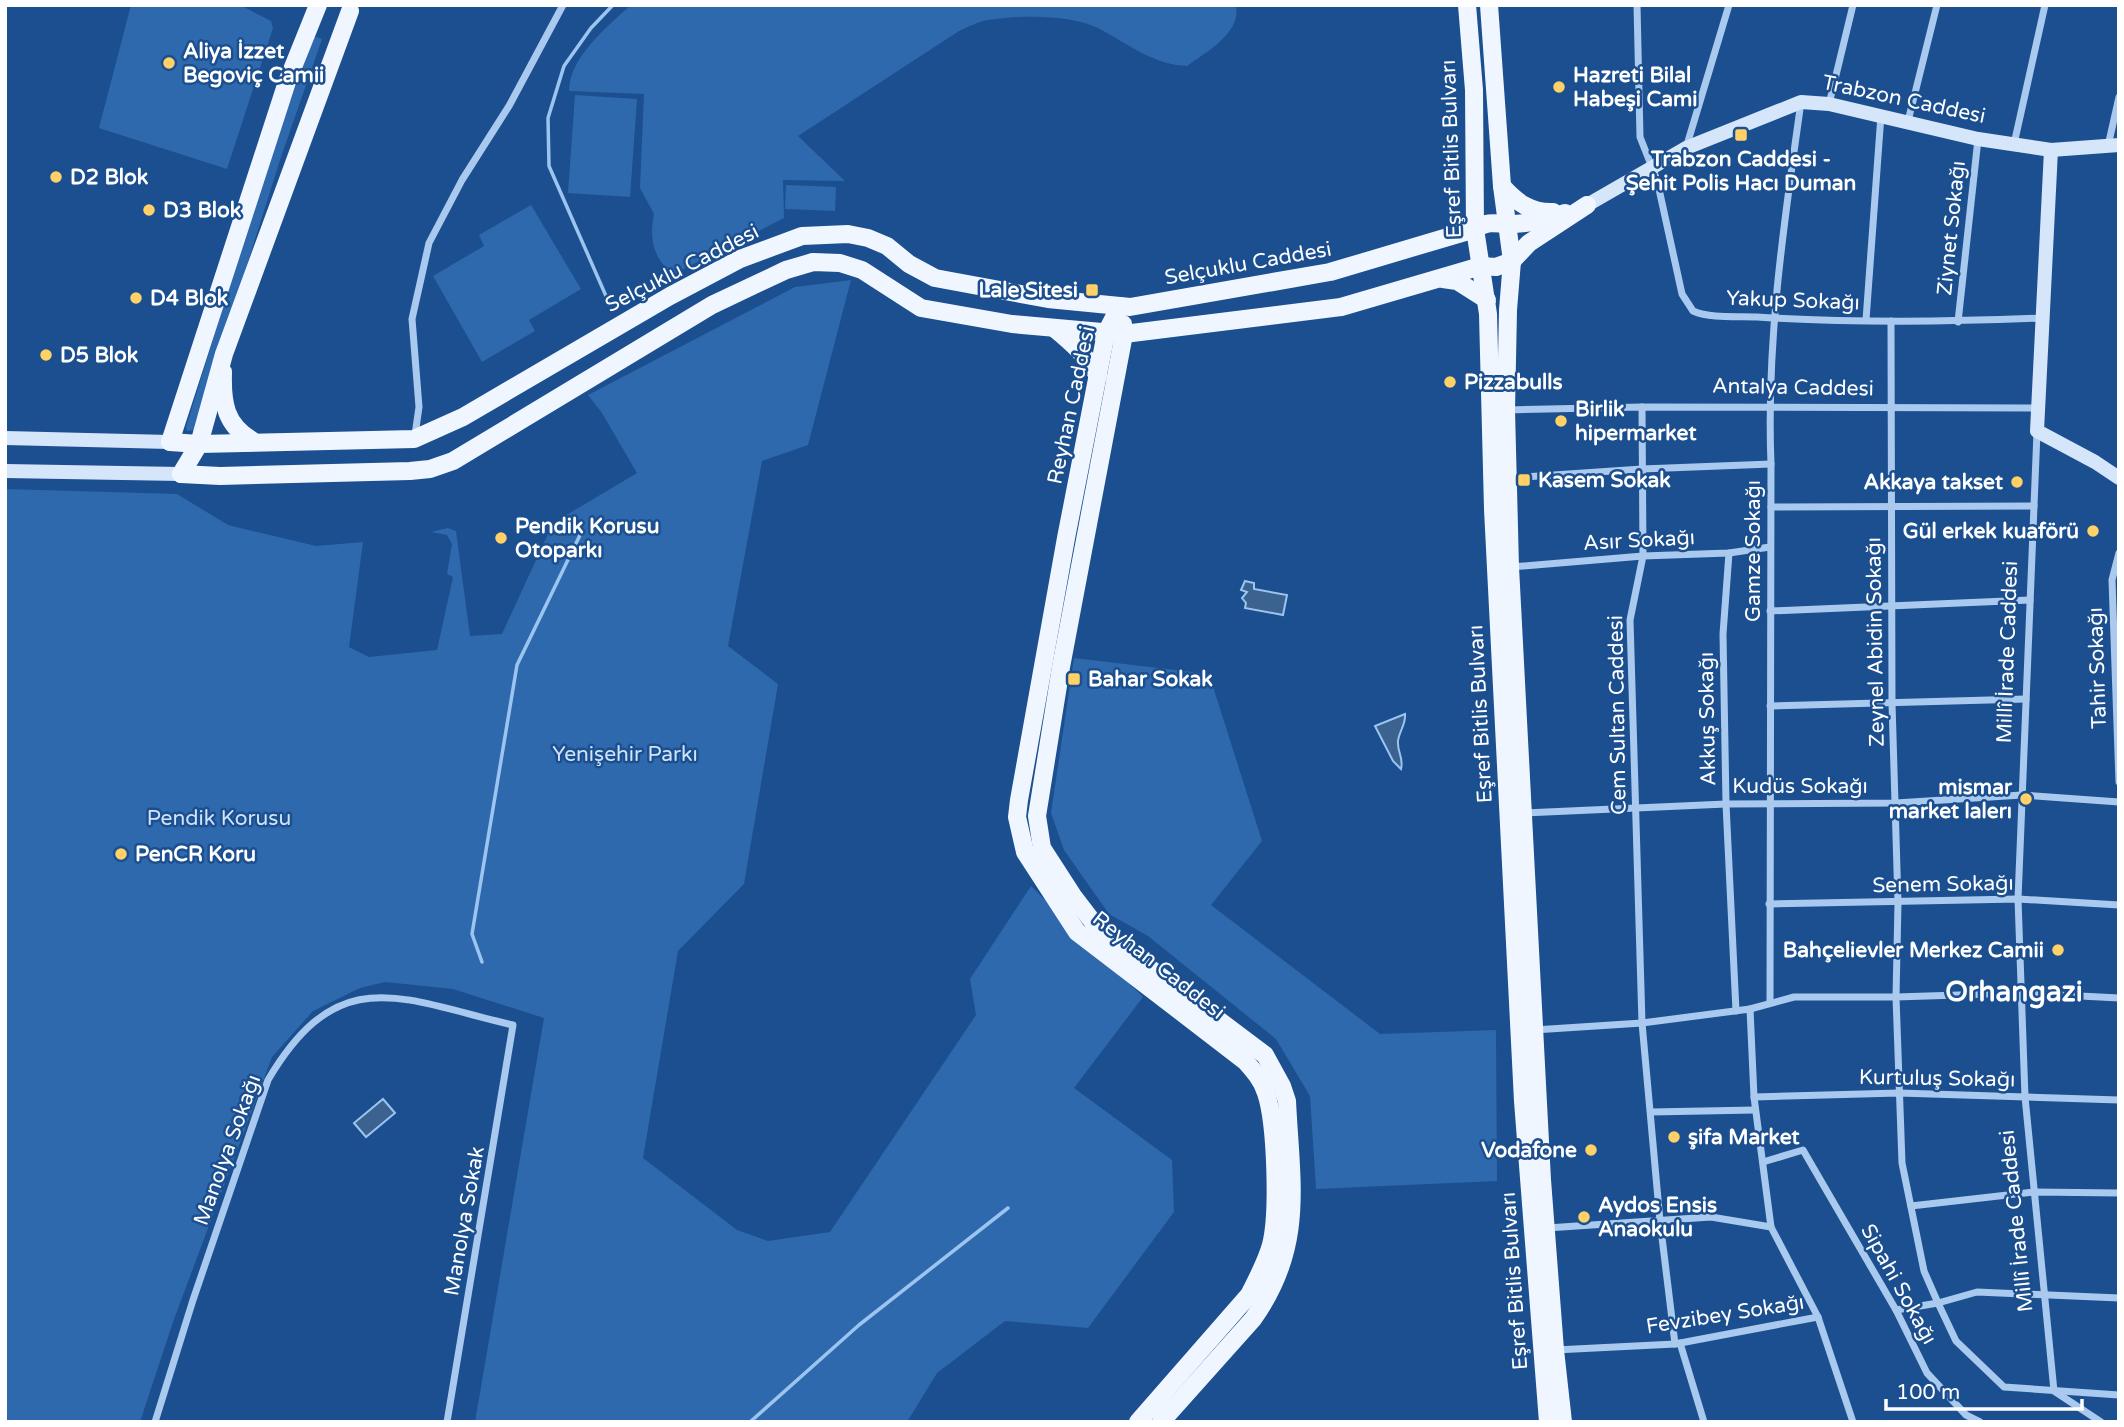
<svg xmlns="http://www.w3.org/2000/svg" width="2124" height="1427" viewBox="0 0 2124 1427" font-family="'Varela Round',sans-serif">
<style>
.green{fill:#2e69ad}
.water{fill:#3c6290;stroke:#9cc4f0;stroke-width:2}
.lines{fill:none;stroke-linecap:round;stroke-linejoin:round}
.stream{stroke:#9cc4f0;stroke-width:3.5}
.street{stroke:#a9c9ee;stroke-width:7}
.secondary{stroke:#d6e6fa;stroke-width:14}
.primary{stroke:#f0f6ff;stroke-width:18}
.poi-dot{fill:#ffd166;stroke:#1b4f8f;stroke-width:2.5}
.labels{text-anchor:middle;stroke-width:5;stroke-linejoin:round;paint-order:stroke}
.poi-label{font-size:21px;font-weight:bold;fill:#fff;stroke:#1b4f8f;text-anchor:start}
.street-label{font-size:21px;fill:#fff;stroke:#1b4f8f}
.park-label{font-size:21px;fill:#cfe3fa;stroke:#1b4f8f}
.district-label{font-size:28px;font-weight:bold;fill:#fff;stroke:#1b4f8f}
</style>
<rect width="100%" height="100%" fill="#1b4f8f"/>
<g class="green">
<path d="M 131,5 L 240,5 L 271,21 L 273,28 L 227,169 L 99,128 Z"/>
<path d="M 631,5 L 1236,5 C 1241,34 1207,51 1187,66 C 1154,65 1128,44 1100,29 C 1072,14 1020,15 989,20 C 979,21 968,27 959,31 L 798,136 L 845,181 L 783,180 L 784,218 L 674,274 C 653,260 649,238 654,214 L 640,188 L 644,94 L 569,91 C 569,57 608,26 631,5 Z"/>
<path d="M 313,36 L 322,39 L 280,160 L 195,430 L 187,431 L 186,427 L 257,197 Z"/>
<path d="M 575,95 L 637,99 L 630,197 L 568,193 Z"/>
<path d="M 786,185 L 836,187 L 835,211 L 785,209 Z"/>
<path d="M 531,205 L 581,289 L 529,320 L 535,331 L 482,362 L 433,276 L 484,246 L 479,235 Z"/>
<path d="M 851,280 L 808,445 L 762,461 L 728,646 L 778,684 L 744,884 L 678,951 L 643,1158 L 737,1230 L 768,1241 L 830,1232 L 976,1015 L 970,979 L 1031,886 L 1143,997 L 1074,1088 L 1172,1160 L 1174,1212 L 1088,1328 L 1005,1321 L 937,1373 L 907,1422 L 475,1422 L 544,1018 L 453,989 L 385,982 L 360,988 L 313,1011 L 272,1057 L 173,1322 L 140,1422 L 5,1422 L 5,489 L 177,494 L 228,525 L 316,546 L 363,542 L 349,647 L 369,657 L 437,650 L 453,577 L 447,574 L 452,544 L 447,535 L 431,532 L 448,528 L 456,531 L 470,636 L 502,634 L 553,523 L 637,473 L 602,413 L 588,395 L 795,287 Z"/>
<path d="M 1074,658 L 1209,674 L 1262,841 L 1211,905 L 1380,1034 L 1496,1030 L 1497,1181 L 1316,1189 L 1310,1096 L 1276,1039 L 1148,936 L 1109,914 L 1064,850 L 1051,813 Z"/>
</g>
<g class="water">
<path d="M 1245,581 L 1254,583 L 1254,589 L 1287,595 L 1283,615 L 1245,608 L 1246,603 L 1242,598 L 1247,592 L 1241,590 Z"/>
<path d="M 1405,714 C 1406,725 1399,731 1398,741 C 1397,752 1404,758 1401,769 L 1393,761 L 1375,726 Z"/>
<path d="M 383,1099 L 395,1113 L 366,1137 L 354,1123 Z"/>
</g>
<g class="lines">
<g class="stream">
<path d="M 606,296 L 549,166 L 548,118 L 564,66 L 591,28 L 613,5"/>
<path d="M 482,962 L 472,934 L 517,665 L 581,533"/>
<path d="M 750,1422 L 859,1325 L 1008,1208"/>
</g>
<g class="street">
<path d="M 1637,5 L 1640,137 L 1657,180 L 1682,294 L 1693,311 C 1711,319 1738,316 1757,317 C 1852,323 1948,322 2043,318"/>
<path d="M 1829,104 L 1853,5"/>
<path d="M 1908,121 L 1937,5"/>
<path d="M 2014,144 L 2045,5"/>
<path d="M 2108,146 L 2119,97"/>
<path d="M 1686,148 L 1729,5"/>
<path d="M 1866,320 L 1881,115"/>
<path d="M 1891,321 L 1892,703 L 1898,903 L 1896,997 L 1902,1163 L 1924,1271 L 1938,1303 L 1956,1341 L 2004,1387 L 2119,1395"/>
<path d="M 1958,322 L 1978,139"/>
<path d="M 1642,407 L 1643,556 L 1630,620 L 1642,1023 L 1660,1221 L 1675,1344"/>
<path d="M 1507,410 L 1642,407 L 2038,408"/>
<path d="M 2037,432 L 2018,899 L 2025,1097 L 2054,1391 L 2101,1422"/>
<path d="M 415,435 L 419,407 L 412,319 L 429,243 L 462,180 L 509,106 L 563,5"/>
<path d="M 1510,478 L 1642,469 L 1771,464"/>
<path d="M 1771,507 L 2034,506"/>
<path d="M 1729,553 L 1723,634 L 1726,804 L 1736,1011"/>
<path d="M 2119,553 L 2112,580 L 2119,782"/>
<path d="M 1511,567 L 1643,556 L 1729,553 L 1770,547"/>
<path d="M 1770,611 L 2030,600"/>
<path d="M 1770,706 L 2026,699"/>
<path d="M 1524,813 L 1726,804 L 1896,803 L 2022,795 L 2119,802"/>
<path d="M 1769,904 L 2018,899 L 2119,905"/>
<path d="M 1770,1003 L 1771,464 C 1766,343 1784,222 1801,102"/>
<path d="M 1750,1009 L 1754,1097 L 1771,1227 L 1818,1317 L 1853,1422"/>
<path d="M 1534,1030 L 1642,1023 L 1750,1009 L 1794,997 L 1896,997 L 2021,993 L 2119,998"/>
<path d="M 1754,1097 L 1899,1093 L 2119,1100"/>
<path d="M 1651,1112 L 1755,1110"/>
<path d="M 1763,1162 L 1803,1150 L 1896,1310 L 1927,1373 L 1966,1415 L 1980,1422"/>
<path d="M 1911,1206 L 2034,1192 L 2119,1193"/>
<path d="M 1547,1228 L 1711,1217 L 1771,1227"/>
<path d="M 1896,1310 L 1938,1303 L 1977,1292 L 2119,1298"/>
<path d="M 1680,1343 L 1704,1422"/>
<path d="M 1555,1350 L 1675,1344 L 1818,1317"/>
<path d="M 155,1422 L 193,1300 L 268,1080 C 339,960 401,999 513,1025 L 447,1422"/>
</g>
<g class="secondary">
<path d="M 2051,150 L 2037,431 L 2095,462 L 2119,478"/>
<path d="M 1587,205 L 1686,148 L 1801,102 L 1829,104 L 1978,139 L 2051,150 L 2119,145"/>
<path d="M 5,438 L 170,442"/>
<path d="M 5,471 L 181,474"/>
</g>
<g class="primary">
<path d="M 1467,5 L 1474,90 L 1475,229 L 1488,314 L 1493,509 L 1523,1101 L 1548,1422"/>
<path d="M 1489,5 L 1502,186 L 1512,261 L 1508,310 L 1506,410 L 1510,567 L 1542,1180 L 1555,1350 L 1563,1422"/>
<path d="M 1502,186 C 1516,202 1531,213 1553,212"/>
<path d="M 1443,279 L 1457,281 L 1487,300"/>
<path d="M 1120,306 L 1106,333 L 1066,538 L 1019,800 L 1017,817 L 1025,852 L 1077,932 L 1245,1061 C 1254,1071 1262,1080 1266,1093 C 1276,1123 1279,1213 1271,1245 C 1266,1263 1257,1279 1249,1295 L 1138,1422"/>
<path d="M 1123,324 L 1124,334 L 1061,667 L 1037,816 L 1042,848 L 1073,896 L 1099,930 L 1265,1055 L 1282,1086 L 1287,1101 C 1291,1184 1305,1246 1253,1319 L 1161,1422"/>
<path d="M 1054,328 C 1071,342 1087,356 1098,376"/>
<path d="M 223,372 C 222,403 225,425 253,441"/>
<path d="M 170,442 L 199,444 L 414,439 L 463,417 L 670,296 L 740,259 L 802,236 L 848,234 L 868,238 L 887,246 L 909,264 L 935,278 L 1048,299 L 1130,307 L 1330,272 L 1475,229 C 1493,219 1496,225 1514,224 C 1531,223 1549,219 1565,213"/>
<path d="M 170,442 L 287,82 L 318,5"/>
<path d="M 181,474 L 220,476 L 410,471 L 430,469 L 453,461 L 712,305 L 786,270 L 813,262 L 840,263 L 862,270 L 921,308 L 1012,324 L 1124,334 L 1341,307 L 1481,266 L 1496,267 L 1512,261 L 1529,243 L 1587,205"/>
<path d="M 181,474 L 199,444 L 224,354 L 350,11"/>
</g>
</g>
<g class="poi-dot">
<circle cx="169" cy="63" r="7"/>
<circle cx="1559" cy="87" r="7"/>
<rect x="1734" y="128" width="14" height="14" rx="3.5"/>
<circle cx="56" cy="177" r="7"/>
<circle cx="149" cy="210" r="7"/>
<rect x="1085" y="283" width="14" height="14" rx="3.5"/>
<circle cx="136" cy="298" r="7"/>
<circle cx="46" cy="355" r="7"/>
<circle cx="1450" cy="382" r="7"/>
<circle cx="1561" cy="421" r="7"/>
<rect x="1517" y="473" width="14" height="14" rx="3.5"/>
<circle cx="2017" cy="482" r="7"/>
<circle cx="2093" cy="531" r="7"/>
<circle cx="501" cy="538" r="7"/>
<rect x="1067" y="672" width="14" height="14" rx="3.5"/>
<circle cx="2026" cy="799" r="7"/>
<circle cx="121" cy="854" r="7"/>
<circle cx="2058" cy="950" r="7"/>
<circle cx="1674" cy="1137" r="7"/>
<circle cx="1591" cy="1150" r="7"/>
<circle cx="1584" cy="1217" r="7"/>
</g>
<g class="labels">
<g class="poi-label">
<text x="183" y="58">Aliya İzzet<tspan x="183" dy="24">Begoviç Camii</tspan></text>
<text x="1573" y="82">Hazreti Bilal<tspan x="1573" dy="24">Habeşi Cami</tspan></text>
<text x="1741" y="166" text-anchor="middle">Trabzon Caddesi -<tspan x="1741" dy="24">Şehit Polis Hacı Duman</tspan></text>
<text x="70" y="184">D2 Blok</text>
<text x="163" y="217">D3 Blok</text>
<text x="1078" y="297" text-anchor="end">Lale Sitesi</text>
<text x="150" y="305">D4 Blok</text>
<text x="60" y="362">D5 Blok</text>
<text x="1464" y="389">Pizzabulls</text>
<text x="1575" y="416">Birlik<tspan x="1575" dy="24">hipermarket</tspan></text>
<text x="1538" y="487">Kasem Sokak</text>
<text x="2003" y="489" text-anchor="end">Akkaya takset</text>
<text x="515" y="533">Pendik Korusu<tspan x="515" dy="24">Otoparkı</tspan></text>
<text x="2079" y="538" text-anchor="end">Gül erkek kuaförü</text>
<text x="1088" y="686">Bahar Sokak</text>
<text x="2012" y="794" text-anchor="end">mismar<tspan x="2012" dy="24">market lalerı</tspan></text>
<text x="135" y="861">PenCR Koru</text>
<text x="2044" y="957" text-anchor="end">Bahçelievler Merkez Camii</text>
<text x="1688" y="1144">şifa Market</text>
<text x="1577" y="1157" text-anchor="end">Vodafone</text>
<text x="1598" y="1212">Aydos Ensis<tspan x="1598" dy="24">Anaokulu</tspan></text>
</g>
<g class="street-label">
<text transform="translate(1904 99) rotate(12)" y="7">Trabzon Caddesi</text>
<text transform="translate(1451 149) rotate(-92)" y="7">Eşref Bitlis Bulvarı</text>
<text transform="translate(1951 228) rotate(-84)" y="7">Ziynet Sokağı</text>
<text transform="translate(1248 263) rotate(-10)" y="7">Selçuklu Caddesi</text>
<text transform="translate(682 268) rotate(-27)" y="7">Selçuklu Caddesi</text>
<text transform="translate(1793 300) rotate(2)" y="7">Yakup Sokağı</text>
<text transform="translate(1793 387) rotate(1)" y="7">Antalya Caddesi</text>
<text transform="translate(1071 405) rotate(-78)" y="7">Reyhan Caddesi</text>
<text transform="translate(1639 540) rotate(-3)" y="7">Asır Sokağı</text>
<text transform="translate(1753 551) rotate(-90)" y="7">Gamze Sokağı</text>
<text transform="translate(1875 642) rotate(-91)" y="7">Zeynel Abidin Sokağı</text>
<text transform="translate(2007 652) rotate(-88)" y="7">Millî İrade Caddesi</text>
<text transform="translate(2097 668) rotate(-92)" y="7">Tahir Sokağı</text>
<text transform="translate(1480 714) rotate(-93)" y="7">Eşref Bitlis Bulvarı</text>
<text transform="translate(1617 715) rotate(-91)" y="7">Cem Sultan Caddesi</text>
<text transform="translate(1707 719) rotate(-91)" y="7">Akkuş Sokağı</text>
<text x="1800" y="793">Kudüs Sokağı</text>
<text transform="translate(1943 884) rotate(-1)" y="7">Senem Sokağı</text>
<text transform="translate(1159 965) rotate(38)" y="7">Reyhan Caddesi</text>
<text transform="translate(1937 1078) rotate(1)" y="7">Kurtuluş Sokağı</text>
<text transform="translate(227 1150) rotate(-70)" y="7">Manolya Sokağı</text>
<text transform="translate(464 1221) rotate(-80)" y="7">Manolya Sokak</text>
<text transform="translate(2016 1221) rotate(-96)" y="7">Millî İrade Caddesi</text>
<text transform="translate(1514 1281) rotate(-94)" y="7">Eşref Bitlis Bulvarı</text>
<text transform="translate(1899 1284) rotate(61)" y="7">Sipahi Sokağı</text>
<text transform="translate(1725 1314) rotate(-9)" y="7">Fevzibey Sokağı</text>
</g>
<g class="park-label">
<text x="625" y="761">Yenişehir Parkı</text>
<text x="219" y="825">Pendik Korusu</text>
</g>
<g class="district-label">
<text x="2014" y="1001">Orhangazi</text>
</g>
</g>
<rect width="2124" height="1427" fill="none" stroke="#ffffff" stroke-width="14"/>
<path d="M1886 1399v10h196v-10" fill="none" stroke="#ffffff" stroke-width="3.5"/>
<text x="1896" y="1399" font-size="21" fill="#ffffff" stroke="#1b4f8f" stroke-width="5" paint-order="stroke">100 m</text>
</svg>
